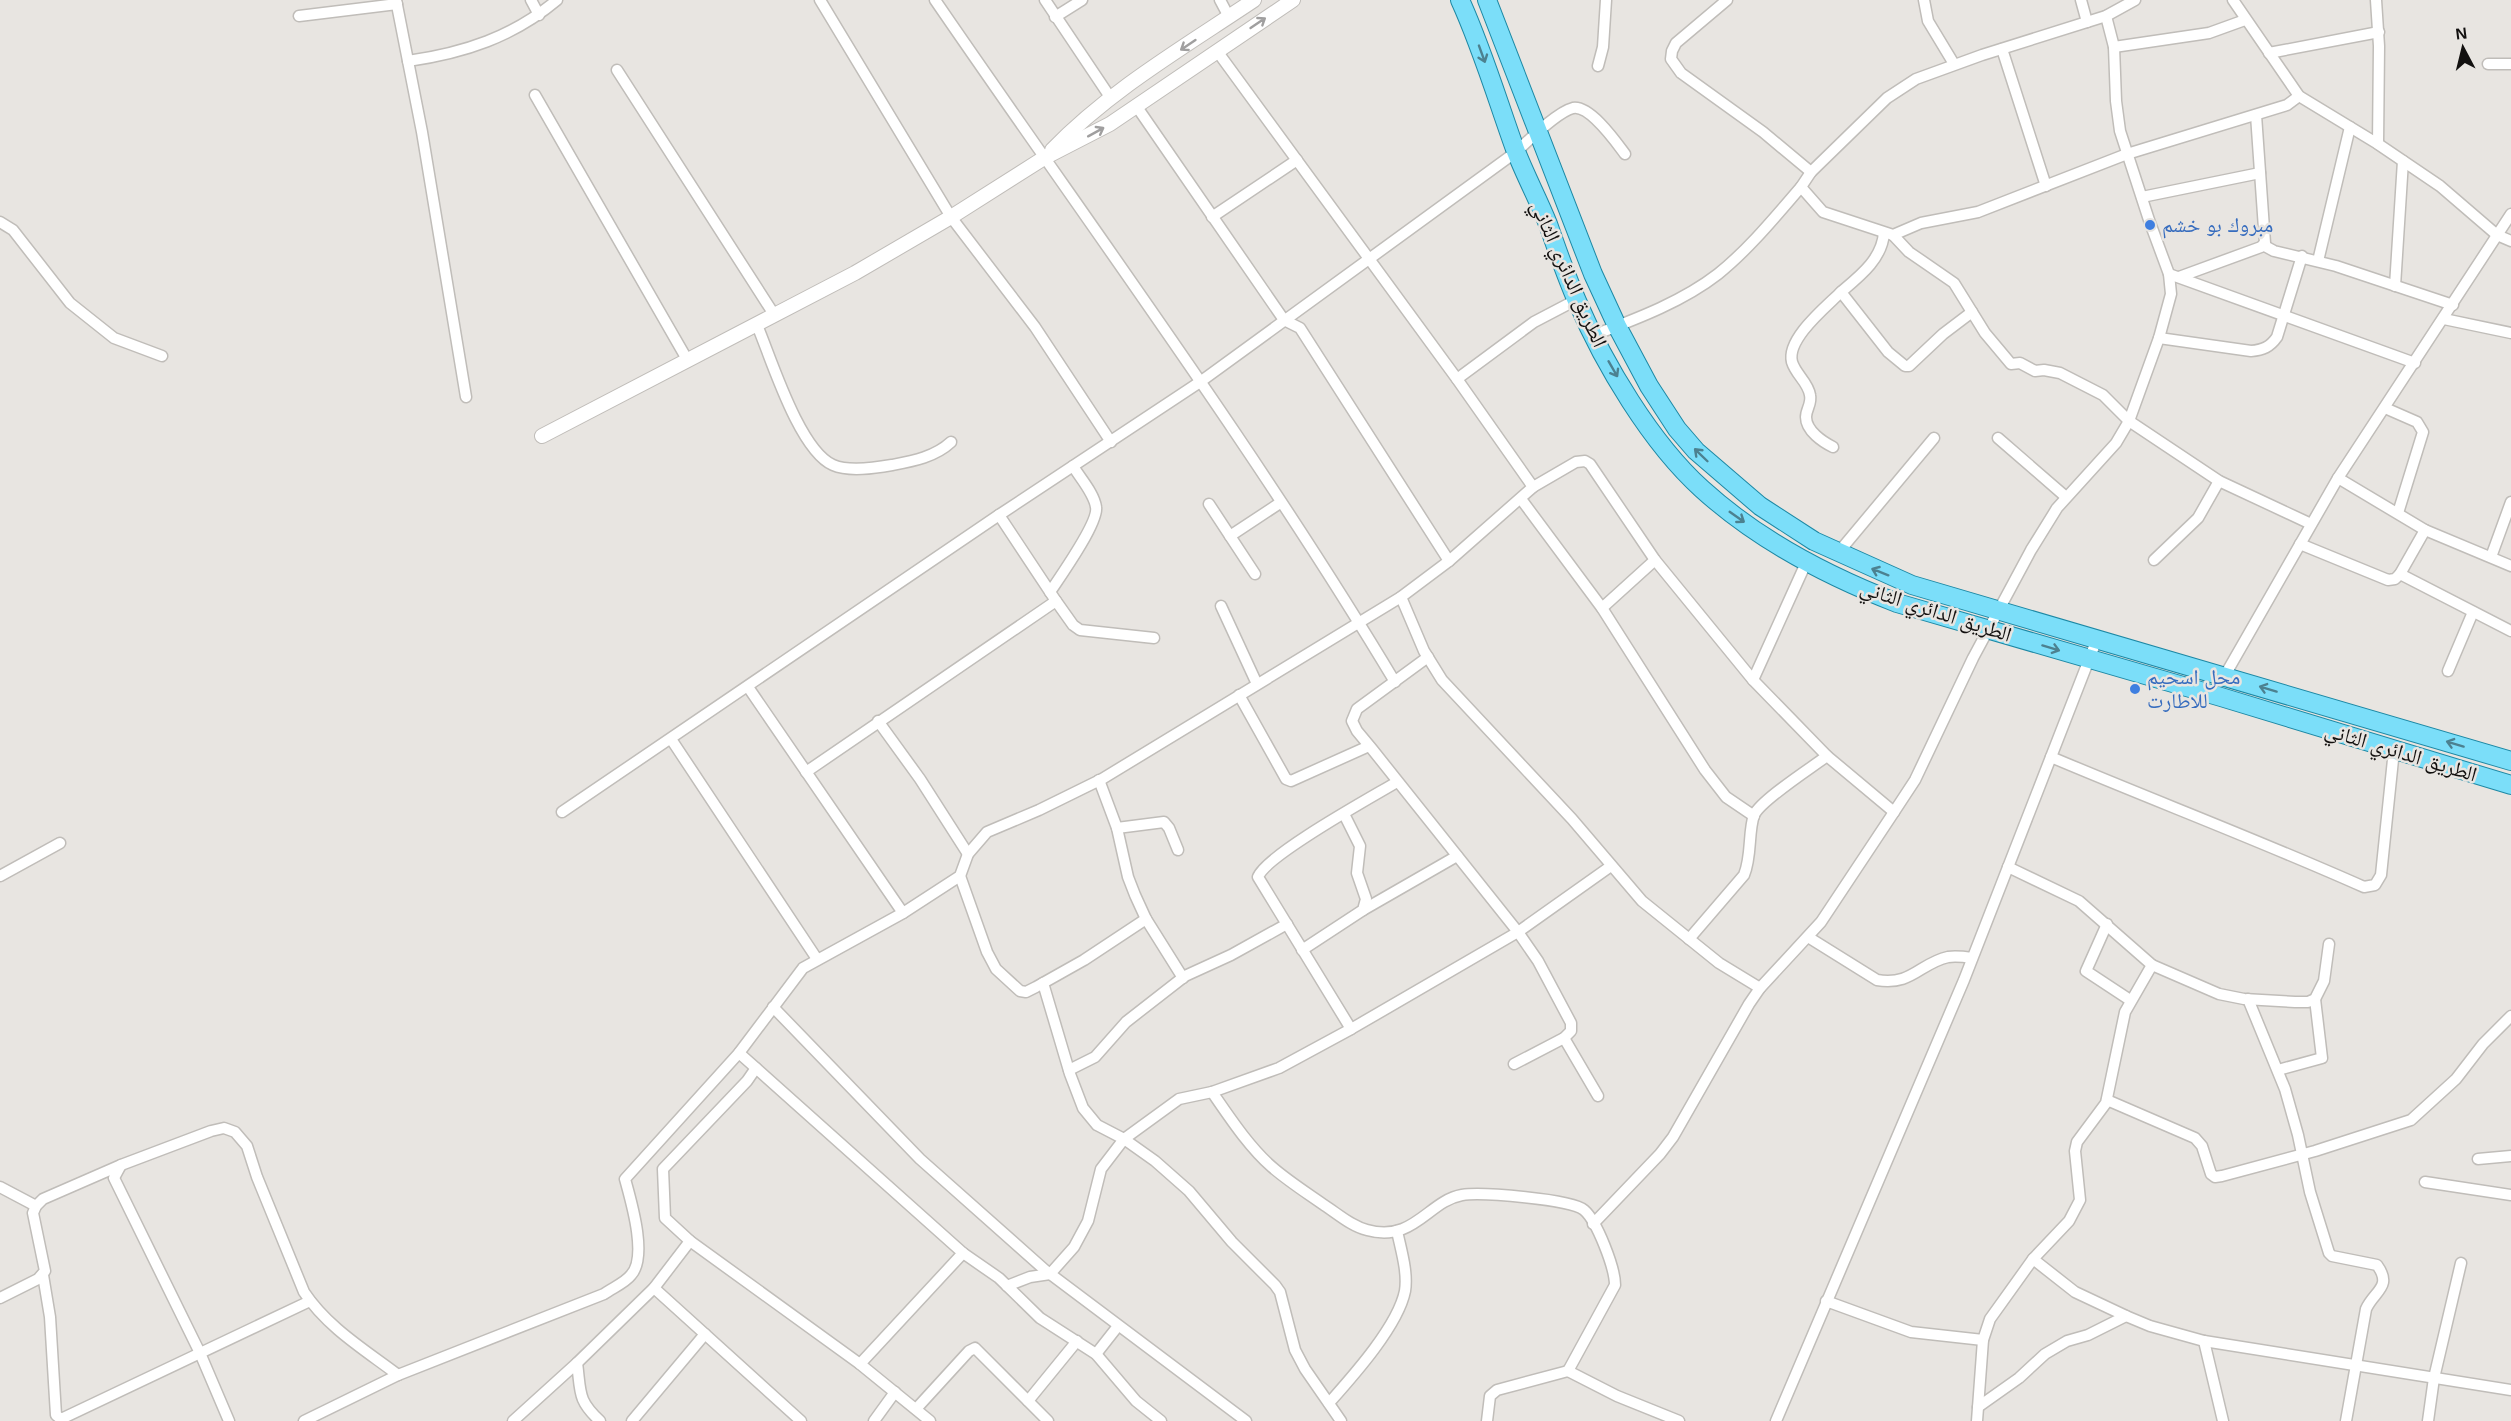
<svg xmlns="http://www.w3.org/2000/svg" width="2511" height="1421" viewBox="0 0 2511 1421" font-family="Helvetica,'Noto Naskh Arabic',sans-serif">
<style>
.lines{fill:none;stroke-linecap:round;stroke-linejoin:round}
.minor-casing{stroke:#c0bdb9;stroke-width:13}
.tertiary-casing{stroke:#c0bdb9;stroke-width:16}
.primary-casing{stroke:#1d88a4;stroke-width:20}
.minor{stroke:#fff;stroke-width:10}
.tertiary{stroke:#fff;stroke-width:14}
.primary{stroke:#7bdef9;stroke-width:18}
.oneway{stroke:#a09f9f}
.oneway2{stroke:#4c8190}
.shop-dot{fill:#3f7fe0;stroke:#e8e5e1;stroke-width:2}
.labels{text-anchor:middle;stroke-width:5;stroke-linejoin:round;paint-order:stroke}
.shop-label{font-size:21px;fill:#366cbe;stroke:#e8e5e1;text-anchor:start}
.street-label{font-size:21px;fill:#12100f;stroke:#e8e5e1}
</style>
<rect width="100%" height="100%" fill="#e8e5e1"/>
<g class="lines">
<defs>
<g id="minor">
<path d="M 396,0 L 422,132 L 466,397"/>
<path d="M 531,0 L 539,15"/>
<path d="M 820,0 L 951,217 L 1035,327 L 1111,442"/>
<path d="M 935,0 C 1090,226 1254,447 1395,682"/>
<path d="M 1045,0 L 1110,97"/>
<path d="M 1220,0 L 1229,17"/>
<path d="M 1727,0 L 1676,43 L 1672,51 L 1671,59 L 1681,73 L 1763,132 L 1811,172"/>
<path d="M 1924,0 L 1928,21 L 1954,64"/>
<path d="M 2081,0 L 2087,22"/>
<path d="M 2233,0 L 2299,96 L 2378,144 L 2440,186 L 2497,235 L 2511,241"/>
<path d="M 2376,0 L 2379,46 L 2378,144"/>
<path d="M 299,16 L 397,4"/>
<path d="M 1055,17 L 1082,0"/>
<path d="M 2114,47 L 2209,33 L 2245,20"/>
<path d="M 2002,49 L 2046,186"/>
<path d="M 2269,53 L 2379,32"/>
<path d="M 408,61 C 464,53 513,37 557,0"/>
<path d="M 2488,64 L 2511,64"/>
<path d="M 1598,66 L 1603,47 L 1606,0"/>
<path d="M 617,70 L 775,316"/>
<path d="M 535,95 L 688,361"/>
<path d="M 1137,107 L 1284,320 L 1300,328 L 1449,561"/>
<path d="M 1801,187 L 1811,172 L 1887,98 L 1916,79 L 1982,55 L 2106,16 L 2135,0"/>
<path d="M 2142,197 L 2260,173"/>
<path d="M 1212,217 L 1297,160"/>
<path d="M 0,222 L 13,230 L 70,303 L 114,338 L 162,356"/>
<path d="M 1884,233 C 1882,259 1860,276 1841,292 L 1888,352 L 1905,366 L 1909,366 L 1943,334 L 1972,312"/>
<path d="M 1893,235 L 1909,252 L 1954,283 L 1985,333 L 2011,364 L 2020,363 L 2035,371 L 2044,370 L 2060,373 L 2103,395 L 2129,421 L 2219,481 L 2311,524"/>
<path d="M 2263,245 L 2274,251 L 2336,266 L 2453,305"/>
<path d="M 2318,261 L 2350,127"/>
<path d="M 2169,274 L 2415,363"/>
<path d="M 2179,277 L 2261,247 L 2265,243 L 2256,115"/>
<path d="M 2395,286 L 2403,161"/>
<path d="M 2444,319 L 2511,333"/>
<path d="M 757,325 C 771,358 799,450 833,465 C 849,472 875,468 892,465 C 913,461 935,457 951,442"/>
<path d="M 1594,335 C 1636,319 1682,302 1718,274 C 1749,249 1775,217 1801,187 L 1823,212 L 1893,235 L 1921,223 L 1978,212 L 2127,154 L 2287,105 L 2299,96"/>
<path d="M 2159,338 L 2251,351 C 2263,350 2270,347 2277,337 L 2302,256"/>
<path d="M 1457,379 L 1534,322 L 1576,300"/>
<path d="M 2385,408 L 2417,422 L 2423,432 L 2398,513"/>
<path d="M 1998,438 L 2066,497"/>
<path d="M 1833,447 C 1823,442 1806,431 1806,417 C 1806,409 1812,404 1810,395 C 1808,382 1796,375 1792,362 C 1786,339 1826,307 1841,292"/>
<path d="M 2338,478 L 2425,530 L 2511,566"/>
<path d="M 1533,487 L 1576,462 L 1585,461 L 1590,464 L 1655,560 L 1753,680 L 1827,756 L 1894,812"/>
<path d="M 1521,499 L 1602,608 L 1705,770 L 1726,797 L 1754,816"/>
<path d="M 1209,504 L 1255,574"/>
<path d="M 2425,530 L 2400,574 L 2511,631"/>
<path d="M 1230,536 L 1280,503"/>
<path d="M 2300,544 L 2388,580 L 2395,579 L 2400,574"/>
<path d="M 1838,553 L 1934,438"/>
<path d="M 2491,557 L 2511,502"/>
<path d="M 2154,560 L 2198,518 L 2219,481"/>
<path d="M 1050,592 C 1060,577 1099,522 1096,507 C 1094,493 1080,478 1073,466"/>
<path d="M 1401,597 L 1424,651 L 1442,680 L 1572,819 L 1642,901 L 1719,963 L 1760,988"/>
<path d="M 1056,601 L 1073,625 L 1080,630 L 1154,638"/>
<path d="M 1221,606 L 1257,684"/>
<path d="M 1602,608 L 1655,560"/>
<path d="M 1428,657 L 1357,709 L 1352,721 L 1357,731 L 1372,749 L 1518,932 L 1538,961 L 1571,1023 L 1571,1031 L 1564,1038 L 1514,1064"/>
<path d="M 2448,671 L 2473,612"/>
<path d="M 2224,677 L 2338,478 L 2511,214"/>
<path d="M 1753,680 L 1806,563"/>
<path d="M 748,687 L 903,913"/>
<path d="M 1239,695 L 1286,779 L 1291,781 L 1369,746"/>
<path d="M 878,721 L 920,779 L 968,854"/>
<path d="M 671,739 L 817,959"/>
<path d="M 2051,757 C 2155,801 2261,841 2364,887 L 2375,885 L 2381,875 L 2394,750"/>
<path d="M 806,772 L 1056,601 L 999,515"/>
<path d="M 1099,780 L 1117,828 L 1128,877 L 1135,895 L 1146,919 L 1183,978"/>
<path d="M 562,812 L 999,515 L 1200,382 L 1516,152 C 1529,140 1557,112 1573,108 C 1590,105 1616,142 1625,154"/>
<path d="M 1117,828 L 1164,822 L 1169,828 L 1178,850"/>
<path d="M 2008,867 L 2079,901 L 2152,965 L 2219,994 L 2244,999 L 2295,1002 L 2308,1002 L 2315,999 L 2324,981 L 2329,944"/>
<path d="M 0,876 L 60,843"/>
<path d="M 960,876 L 987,952 L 996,969 L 1020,991 L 1026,992 L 1036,987 L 1084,960 L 1146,919"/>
<path d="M 1363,910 L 1457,856"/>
<path d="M 2107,924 L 2086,971 L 2130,1000"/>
<path d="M 1808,937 L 1877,980 C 1912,986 1920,963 1948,957 C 1956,956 1965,957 1972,958"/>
<path d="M 1689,939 L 1744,875 C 1752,856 1748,832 1754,815 C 1761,800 1811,768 1827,756"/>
<path d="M 1302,950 L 1363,910 L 1366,899 L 1357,873 L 1360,846 L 1344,814"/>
<path d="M 1043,983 L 1070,1074 L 1083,1108 L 1097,1125 L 1124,1139 L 1155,1161 L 1189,1191 L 1232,1242 L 1275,1285 L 1280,1292 L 1295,1350 L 1305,1369 L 1341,1421"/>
<path d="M 2248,999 L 2285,1089 L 2298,1135 L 2310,1192 L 2329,1253 L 2332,1256 L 2377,1265 C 2393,1287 2374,1291 2366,1309 L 2346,1421"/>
<path d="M 773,1007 L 920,1159 L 1045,1270 L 1246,1421"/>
<path d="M 1351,1029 L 1258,877 C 1266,855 1372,797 1397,782"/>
<path d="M 1564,1038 L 1598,1096"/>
<path d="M 739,1053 L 963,1253 L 999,1278 L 1040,1318 L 1096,1354 L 1136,1401 L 1161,1421"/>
<path d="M 756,1068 L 747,1081 L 663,1169 L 665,1218 L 690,1241 L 860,1364 L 930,1421"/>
<path d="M 1069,1070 L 1095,1057 L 1126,1022 L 1185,976 L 1231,955 L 1287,924"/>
<path d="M 2278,1070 L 2322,1058 L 2315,999"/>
<path d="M 1212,1092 C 1230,1118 1249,1147 1272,1167 C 1288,1181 1307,1193 1324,1205 C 1338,1214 1351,1226 1367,1230 C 1414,1243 1428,1201 1462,1195 C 1481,1192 1571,1199 1584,1210 C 1597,1221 1615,1268 1615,1285 L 1568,1371 L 1617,1396 L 1679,1421"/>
<path d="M 2107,1100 L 2195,1138 L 2202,1146 L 2211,1174 L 2215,1177 L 2222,1176 L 2315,1151 L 2411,1120 L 2456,1079 L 2483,1044 L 2511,1016"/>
<path d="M 2478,1159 L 2511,1156"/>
<path d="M 121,1165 L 211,1131 L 224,1128 L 235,1132 L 247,1146 L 257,1177 L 304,1292 C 327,1327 365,1350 398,1375"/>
<path d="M 2425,1182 L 2511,1195"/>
<path d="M 0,1187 L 36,1206"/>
<path d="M 1593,1224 L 1660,1154 L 1673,1137 L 1749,1004 L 1760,988 L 1821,922 L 1894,812 L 1915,780 L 1973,658 L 2031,550 L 2057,508 L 2116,443 L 2129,421 L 2159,338 L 2171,294 L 2169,274 L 2149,220 L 2120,131 L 2116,101 L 2114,47 L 2106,16"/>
<path d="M 43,1275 L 50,1317 L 56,1415 L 61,1419 L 310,1301"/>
<path d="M 1007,1286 L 1030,1277 L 1050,1274 L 1074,1247 L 1088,1221 L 1101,1169 L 1124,1139 L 1179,1099 L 1212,1092 L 1279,1068 L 1351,1029 L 1518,932 L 1611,866"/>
<path d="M 654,1288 L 801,1421"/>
<path d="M 0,1298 L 38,1279 L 45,1271 L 33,1213 L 36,1206 L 43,1199 L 121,1165 L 114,1178 L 200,1353 L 229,1421"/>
<path d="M 1826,1301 L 1911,1332 L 1983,1340"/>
<path d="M 2126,1316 L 2150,1326 L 2204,1341 L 2511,1390"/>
<path d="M 2204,1341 L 2223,1421"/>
<path d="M 1096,1354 L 1118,1326"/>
<path d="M 577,1363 L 654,1288 L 690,1241"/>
<path d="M 860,1364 L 963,1253"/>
<path d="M 1028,1401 L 1077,1341"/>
<path d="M 1329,1403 C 1353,1376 1398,1326 1405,1291 C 1408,1272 1401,1250 1397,1231"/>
<path d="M 1978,1407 L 2019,1378 L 2045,1354 L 2067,1341 L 2088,1335 L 2126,1316 L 2075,1292 L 2033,1259"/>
<path d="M 916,1409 L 969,1351 L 975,1348 L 1048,1421"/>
<path d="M 304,1421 L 398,1375 L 604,1294 C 612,1288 625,1283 631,1275 C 648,1257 631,1201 625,1179 L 739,1053 L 803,968 L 903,913 L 960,876 L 968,854 L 987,832 L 1039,810 L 1102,779 L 1401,597 L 1449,561 L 1533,487 L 1457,379 L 1217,51"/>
<path d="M 513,1421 L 577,1363 C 581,1392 577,1400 600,1421"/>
<path d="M 632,1421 L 705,1334"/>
<path d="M 874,1421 L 895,1392"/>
<path d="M 1487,1421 L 1490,1396 L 1497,1390 L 1568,1371"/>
<path d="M 1776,1421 L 1964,980 L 2097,639"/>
<path d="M 1977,1421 L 1983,1340 L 1990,1319 L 2033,1259 L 2069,1221 L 2080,1200 L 2075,1151 L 2077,1142 L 2106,1103 L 2125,1012 L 2152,965"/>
<path d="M 2428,1421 L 2434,1378 L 2461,1263"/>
</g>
<g id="tertiary">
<path d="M 1052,150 C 1110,90 1184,47 1254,0"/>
<path d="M 542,436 L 855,273 L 951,217 L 1044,158 L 1110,124 L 1293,0"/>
</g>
<g id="primary">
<path d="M 1460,0 C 1482,48 1497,99 1515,149 C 1525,175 1538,199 1548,224 C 1557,250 1566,276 1577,301 C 1604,364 1651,443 1702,489 C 1758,540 1827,576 1897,603 L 2221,697 L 2511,785"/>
<path d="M 1487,0 L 1593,274 L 1617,326 L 1649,386 L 1677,429 L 1696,451 L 1760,506 L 1814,541 L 1912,585 L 2511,761"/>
</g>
</defs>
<use href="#minor" class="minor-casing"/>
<use href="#tertiary" class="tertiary-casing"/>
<use href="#primary" class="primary-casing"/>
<use href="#minor" class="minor"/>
<use href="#tertiary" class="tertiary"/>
<use href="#primary" class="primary"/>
</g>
<defs><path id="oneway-shaft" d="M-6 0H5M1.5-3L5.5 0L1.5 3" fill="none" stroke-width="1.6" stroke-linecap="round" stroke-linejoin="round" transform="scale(1.5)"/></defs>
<g class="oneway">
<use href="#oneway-shaft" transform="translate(1258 23) rotate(-34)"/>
<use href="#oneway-shaft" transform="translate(1188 45) rotate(146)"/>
<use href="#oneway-shaft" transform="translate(1096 132) rotate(-29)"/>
</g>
<g class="oneway2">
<use href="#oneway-shaft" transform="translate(1482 54) rotate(70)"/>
<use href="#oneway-shaft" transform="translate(1613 369) rotate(60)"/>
<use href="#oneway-shaft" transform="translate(1701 455) rotate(-136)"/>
<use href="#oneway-shaft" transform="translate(1737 517) rotate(35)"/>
<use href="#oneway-shaft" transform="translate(1880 572) rotate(-158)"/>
<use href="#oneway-shaft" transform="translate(2051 648) rotate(17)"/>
<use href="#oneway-shaft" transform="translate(2268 689) rotate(-163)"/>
<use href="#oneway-shaft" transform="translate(2455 744) rotate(-163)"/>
</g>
<g class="shop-dot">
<circle cx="2150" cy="225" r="6"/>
<circle cx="2135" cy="689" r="6"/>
</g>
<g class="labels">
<g class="shop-label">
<text x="2162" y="232">مبروك بو خشم</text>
<text x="2147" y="684">محل اسحيم<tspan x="2147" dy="24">للاطارت</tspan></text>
</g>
<g class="street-label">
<text transform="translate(1569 274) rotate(66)" y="7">الطريق الدائري الثاني</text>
<text transform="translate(1936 611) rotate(18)" y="7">الطريق الدائري الثاني</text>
<text transform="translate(2401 752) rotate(17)" y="7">الطريق الدائري الثاني</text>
</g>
</g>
<g transform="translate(2463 48) rotate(353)" stroke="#e8e5e1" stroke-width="4.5" paint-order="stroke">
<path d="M0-4.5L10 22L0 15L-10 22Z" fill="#12100f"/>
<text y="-9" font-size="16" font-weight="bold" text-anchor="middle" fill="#12100f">N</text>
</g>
</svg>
